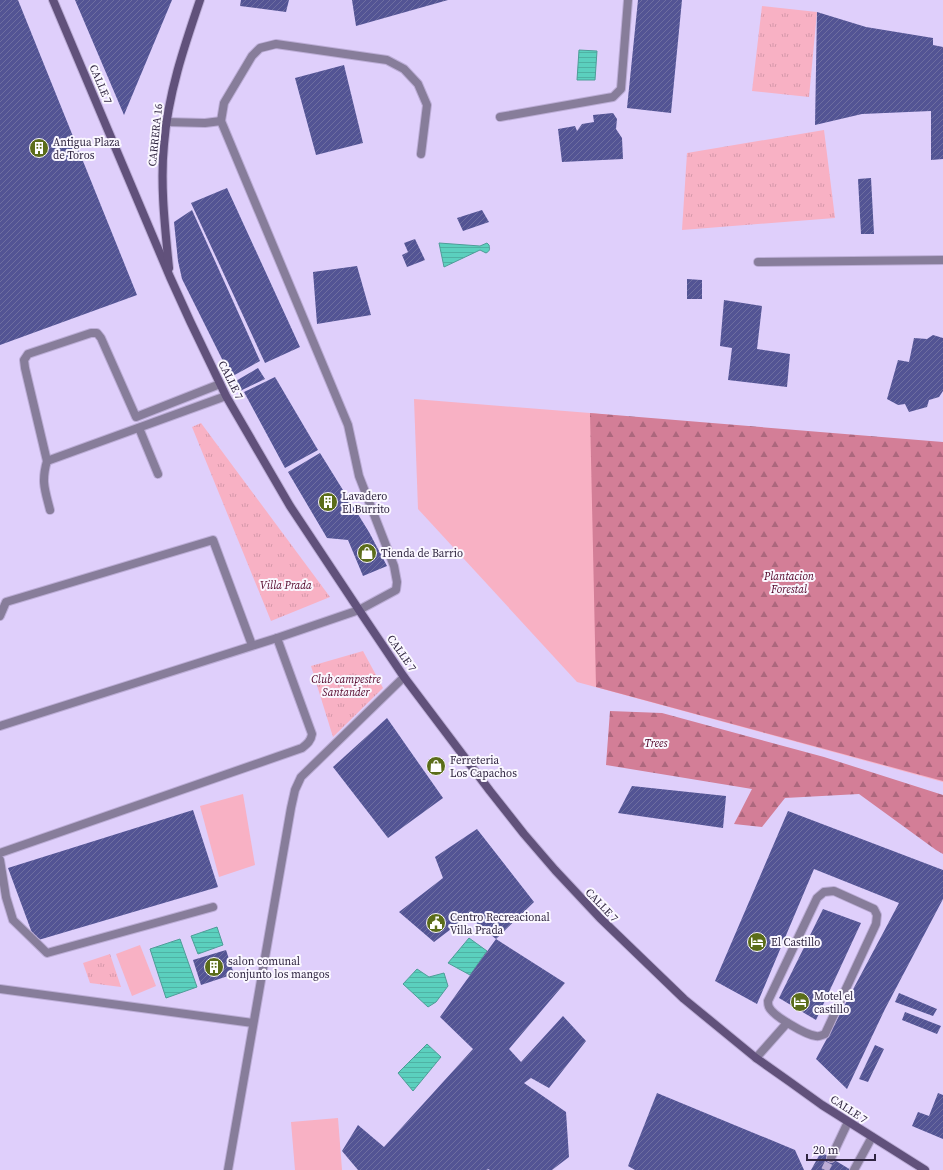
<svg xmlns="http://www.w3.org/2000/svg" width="943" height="1170" viewBox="0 0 943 1170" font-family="'Source Serif 4',serif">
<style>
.green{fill:#f8b1c4}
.forest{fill:url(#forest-firs)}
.park{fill:url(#park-tufts)}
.water{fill:url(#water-rules);stroke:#4e9d98}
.building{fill:url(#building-hatch)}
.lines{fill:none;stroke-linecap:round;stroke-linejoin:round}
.street-tunnel{stroke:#bcadd6;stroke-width:8;stroke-dasharray:8 4;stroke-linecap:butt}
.lane-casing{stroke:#bcadd6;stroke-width:10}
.street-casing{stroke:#bcadd6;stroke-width:10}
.secondary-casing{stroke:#bcadd6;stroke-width:10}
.lane{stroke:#877d9a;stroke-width:8}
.street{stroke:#877d9a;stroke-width:8}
.secondary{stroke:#61517b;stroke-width:8}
.labels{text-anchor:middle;stroke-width:4;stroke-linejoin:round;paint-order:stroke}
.street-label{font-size:11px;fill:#302641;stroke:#faf7ff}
.poi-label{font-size:11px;fill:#302641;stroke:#faf7ff;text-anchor:start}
.park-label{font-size:11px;font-style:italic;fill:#510226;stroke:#faf7ff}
</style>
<defs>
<pattern id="forest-firs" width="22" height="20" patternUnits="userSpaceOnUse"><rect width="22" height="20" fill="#d37e97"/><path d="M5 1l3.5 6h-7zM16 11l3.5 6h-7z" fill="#ac677d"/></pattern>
<pattern id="park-tufts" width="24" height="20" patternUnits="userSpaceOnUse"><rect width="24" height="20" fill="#f8b1c4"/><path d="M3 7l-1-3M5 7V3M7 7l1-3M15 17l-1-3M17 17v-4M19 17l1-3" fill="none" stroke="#d598aa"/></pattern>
<pattern id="water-rules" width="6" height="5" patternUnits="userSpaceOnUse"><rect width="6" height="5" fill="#5bd0be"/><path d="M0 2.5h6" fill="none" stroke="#4fb2a4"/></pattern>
<pattern id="building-hatch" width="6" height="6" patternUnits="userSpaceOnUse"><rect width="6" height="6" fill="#535494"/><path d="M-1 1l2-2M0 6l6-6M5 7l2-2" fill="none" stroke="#6e6ea0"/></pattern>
</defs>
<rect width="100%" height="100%" fill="#dfcffb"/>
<g class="green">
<path d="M 414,399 L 590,413 L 943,449 L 943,782 L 577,682 L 418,509 Z"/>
<path d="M 243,794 L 255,865 L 219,877 L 200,806 Z"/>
<path d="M 140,945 L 156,986 L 132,996 L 116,954 Z"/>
<path d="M 338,1118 L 342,1170 L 295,1170 L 291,1122 Z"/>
</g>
<g class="forest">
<path d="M 590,413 L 943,442 L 943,781 L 596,687 Z"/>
<path d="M 610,711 L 662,713 L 824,757 L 943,795 L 943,854 L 936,850 L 859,794 L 785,798 L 762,827 L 734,824 L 752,789 L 606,765 Z"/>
</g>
<g class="park">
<path d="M 762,6 L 817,12 L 809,97 L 752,91 Z"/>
<path d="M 824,130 L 835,218 L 682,230 L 687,153 Z"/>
<path d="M 201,423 L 330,597 L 271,621 L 192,427 Z"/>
<path d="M 363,651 L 383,688 L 333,737 L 311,666 Z"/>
<path d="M 110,954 L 121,987 L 90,983 L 83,963 Z"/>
</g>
<g class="water">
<path d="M 579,50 L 597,51 L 595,80 L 577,80 Z"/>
<path d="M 439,243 L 480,246 L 487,243 L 489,245 C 490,249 490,251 486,253 L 480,250 L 444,267 Z"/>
<path d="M 217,927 L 223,945 L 198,954 L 191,936 Z"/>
<path d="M 469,938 L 487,951 L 470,975 L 448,963 Z"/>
<path d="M 180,939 L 197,987 L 166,998 L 150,949 Z"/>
<path d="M 417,969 L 429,977 L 444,973 L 448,986 L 436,1002 L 428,1007 L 403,984 Z"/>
<path d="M 427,1044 L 441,1057 L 413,1091 L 398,1073 Z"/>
</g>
<g class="building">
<path d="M 0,0 L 18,0 L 137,295 L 0,345 Z"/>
<path d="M 75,0 L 172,0 L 124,115 Z"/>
<path d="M 241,0 L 289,0 L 286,12 L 240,6 Z"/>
<path d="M 352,0 L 448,0 L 356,26 Z"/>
<path d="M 638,0 L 682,0 L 671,113 L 627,108 Z"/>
<path d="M 817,12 L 866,27 L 933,38 L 933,45 L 943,47 L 943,159 L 931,160 L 931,111 L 862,114 L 815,125 Z"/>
<path d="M 344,65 L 363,143 L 316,155 L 295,78 Z"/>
<path d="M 613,113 L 617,119 L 616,129 L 622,138 L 623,159 L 562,162 L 558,129 L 575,126 L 577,131 L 582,124 L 594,122 L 593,115 Z"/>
<path d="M 871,178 L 874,234 L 861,234 L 858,179 Z"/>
<path d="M 227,188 L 300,347 L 265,363 L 191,203 Z"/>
<path d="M 192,210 L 260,361 L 231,377 L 182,279 L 178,261 L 174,222 Z"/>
<path d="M 482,210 L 489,222 L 463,231 L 457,218 Z"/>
<path d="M 415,239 L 425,260 L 407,267 L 402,255 L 408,252 L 404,243 Z"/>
<path d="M 357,266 L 371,315 L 317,324 L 313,272 Z"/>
<path d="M 687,279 L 702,280 L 702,299 L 687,299 Z"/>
<path d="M 724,300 L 762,306 L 757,349 L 790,354 L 787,387 L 728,380 L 732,348 L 720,346 Z"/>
<path d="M 933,335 L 943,338 L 943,391 L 939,397 L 929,400 L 927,407 L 909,412 L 905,404 L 898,405 L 887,399 L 898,360 L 909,362 L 914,338 L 927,339 Z"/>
<path d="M 258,368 L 265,379 L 238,392 L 234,382 Z"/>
<path d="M 275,377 L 318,450 L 285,468 L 244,392 Z"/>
<path d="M 320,453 L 369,532 L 387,566 L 363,576 L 348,540 L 327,538 L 288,472 Z"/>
<path d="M 387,718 L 443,798 L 388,838 L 333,767 Z"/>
<path d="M 632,786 L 726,796 L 723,828 L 618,813 Z"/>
<path d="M 193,810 L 218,887 L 35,941 L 8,868 Z"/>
<path d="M 788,811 L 943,870 L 943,899 L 885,1009 L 847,1089 L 816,1059 L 899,903 L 814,869 L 757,1004 L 715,981 Z"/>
<path d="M 477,829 L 534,902 L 496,939 L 468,916 L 434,942 L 399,912 L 443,878 L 435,857 Z"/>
<path d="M 823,909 L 861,923 L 816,1020 L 779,998 Z"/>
<path d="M 496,939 L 565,983 L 509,1049 L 521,1062 L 563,1016 L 586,1041 L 549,1088 L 531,1078 L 524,1083 L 566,1112 L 569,1157 L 552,1170 L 490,1170 L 488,1169 L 487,1170 L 358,1170 L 342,1151 L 358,1125 L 384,1147 L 473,1049 L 440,1017 Z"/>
<path d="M 226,950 L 234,974 L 201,985 L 193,960 Z"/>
<path d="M 899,993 L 937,1009 L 933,1016 L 895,1002 Z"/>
<path d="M 905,1012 L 941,1026 L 937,1034 L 902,1020 Z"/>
<path d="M 875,1045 L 884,1049 L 868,1082 L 859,1079 Z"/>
<path d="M 657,1093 L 795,1150 L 804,1170 L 635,1170 L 628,1166 Z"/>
<path d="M 938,1093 L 943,1095 L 943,1139 L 912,1126 L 918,1112 L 929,1116 Z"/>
<path d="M 821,1152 L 851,1170 L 811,1170 Z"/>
</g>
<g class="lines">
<path class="street-tunnel" d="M 825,1170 L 831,1158"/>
<defs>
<g id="lane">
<path d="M 500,117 L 613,97 L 621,89 L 628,0"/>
<path d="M 221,121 L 224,103 L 252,56 L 260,48 L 276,44 L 387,60 L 404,69 L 418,84 L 427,105 L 421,154"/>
<path d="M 139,428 L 158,474"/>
<path d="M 47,461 L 226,396"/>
<path d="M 50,510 C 45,490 41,482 47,461 L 25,368 L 24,360 L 28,354 L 91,333 L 97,333 L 101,338 L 136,417 L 220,384"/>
<path d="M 834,891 L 874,909 L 877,915 L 876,924 L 825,1034 C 822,1035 819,1037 816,1036 C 806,1035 773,1016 769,1007 C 768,1005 768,1002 768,1001 L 817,898 L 824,892 Z"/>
<path d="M 756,1058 L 787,1023"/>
</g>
<g id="street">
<path d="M 758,262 L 943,260"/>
<path d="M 0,616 L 6,602 L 213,540 L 252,645"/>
<path d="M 0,726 L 277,638 L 359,610 L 396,590 L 397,582 L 394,566 L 359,476 L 348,425 L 221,121 L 205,123 L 166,122"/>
<path d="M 0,853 L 302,748 C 307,744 311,741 312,734 L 277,638"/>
<path d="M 0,860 L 6,897 L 13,920 L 47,953 L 213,907"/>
<path d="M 0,989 L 253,1023"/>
<path d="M 831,1158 L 848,1122"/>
<path d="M 228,1170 L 291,808 L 295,790 L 301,777 L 404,677"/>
<path d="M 854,1170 L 872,1137"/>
</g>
<g id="secondary">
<path d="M 53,0 L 170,277 L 190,321 L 226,396 L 290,506 L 359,610 L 404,677 L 490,791 L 524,834 L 555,870 L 600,918 L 684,999 L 756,1058 L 790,1082 L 822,1105 L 925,1170"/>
<path d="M 169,268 C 165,227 160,185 164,144 C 168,94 184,47 200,0"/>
</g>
</defs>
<use href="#lane" class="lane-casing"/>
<use href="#street" class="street-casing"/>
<use href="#secondary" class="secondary-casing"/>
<use href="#lane" class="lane"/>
<use href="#street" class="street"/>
<use href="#secondary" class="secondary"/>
</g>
<defs>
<symbol id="building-disc" viewBox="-11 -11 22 22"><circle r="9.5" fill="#5b6d1a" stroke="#faf7ff"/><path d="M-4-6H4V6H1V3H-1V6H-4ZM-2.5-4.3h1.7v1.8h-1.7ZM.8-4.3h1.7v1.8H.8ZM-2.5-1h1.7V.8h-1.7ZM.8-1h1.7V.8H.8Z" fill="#fff"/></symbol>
<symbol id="shop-disc" viewBox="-11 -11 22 22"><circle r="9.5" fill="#5b6d1a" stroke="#faf7ff"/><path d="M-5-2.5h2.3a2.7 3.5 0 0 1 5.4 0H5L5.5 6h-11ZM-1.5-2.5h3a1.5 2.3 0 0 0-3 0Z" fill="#fff"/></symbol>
<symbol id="civic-disc" viewBox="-11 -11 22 22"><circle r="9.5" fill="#5b6d1a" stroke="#faf7ff"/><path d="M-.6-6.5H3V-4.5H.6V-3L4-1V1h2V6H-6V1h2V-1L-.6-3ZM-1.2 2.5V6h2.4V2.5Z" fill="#fff"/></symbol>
<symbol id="hotel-disc" viewBox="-11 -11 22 22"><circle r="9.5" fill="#5b6d1a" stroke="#faf7ff"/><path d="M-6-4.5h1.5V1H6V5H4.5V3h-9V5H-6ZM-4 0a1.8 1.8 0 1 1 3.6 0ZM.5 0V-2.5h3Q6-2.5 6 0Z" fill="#fff"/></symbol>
</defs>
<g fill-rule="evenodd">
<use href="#building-disc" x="28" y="137" width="22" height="22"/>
<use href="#building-disc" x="317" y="491" width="22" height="22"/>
<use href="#shop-disc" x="356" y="542" width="22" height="22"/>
<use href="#shop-disc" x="425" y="755" width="22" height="22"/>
<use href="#civic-disc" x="425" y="912" width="22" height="22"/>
<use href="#hotel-disc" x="746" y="931" width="22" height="22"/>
<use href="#building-disc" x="203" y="956" width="22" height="22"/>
<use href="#hotel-disc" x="789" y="991" width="22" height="22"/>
</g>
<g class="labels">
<g class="street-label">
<text transform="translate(101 84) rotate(67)" y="4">CALLE 7</text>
<text transform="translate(155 135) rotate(-84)" y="4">CARRERA 16</text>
<text transform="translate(231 380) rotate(63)" y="4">CALLE 7</text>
<text transform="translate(402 653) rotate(55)" y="4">CALLE 7</text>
<text transform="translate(602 905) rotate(46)" y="4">CALLE 7</text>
<text transform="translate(849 1109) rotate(33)" y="4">CALLE 7</text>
</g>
<g class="poi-label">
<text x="53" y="146">Antigua Plaza<tspan x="53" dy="13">de Toros</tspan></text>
<text x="342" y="500">Lavadero<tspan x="342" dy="13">El Burrito</tspan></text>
<text x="381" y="557">Tienda de Barrio</text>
<text x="450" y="764">Ferreteria<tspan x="450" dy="13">Los Capachos</tspan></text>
<text x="450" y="921">Centro Recreacional<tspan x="450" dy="13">Villa Prada</tspan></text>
<text x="771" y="946">El Castillo</text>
<text x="228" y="965">salon comunal<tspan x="228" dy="13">conjunto los mangos</tspan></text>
<text x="814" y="1000">Motel el<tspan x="814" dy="13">castillo</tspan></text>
</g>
<g class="park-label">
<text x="789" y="580">Plantacion<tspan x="789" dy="13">Forestal</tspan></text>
<text x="286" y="589">Villa Prada</text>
<text x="346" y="683">Club campestre<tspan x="346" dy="13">Santander</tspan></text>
<text x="656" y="747">Trees</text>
</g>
</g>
<path d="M807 1154v6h68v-6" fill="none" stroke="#302641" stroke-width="2"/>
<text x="813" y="1154" font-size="12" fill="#302641" stroke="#faf7ff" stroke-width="3" paint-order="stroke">20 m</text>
</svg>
